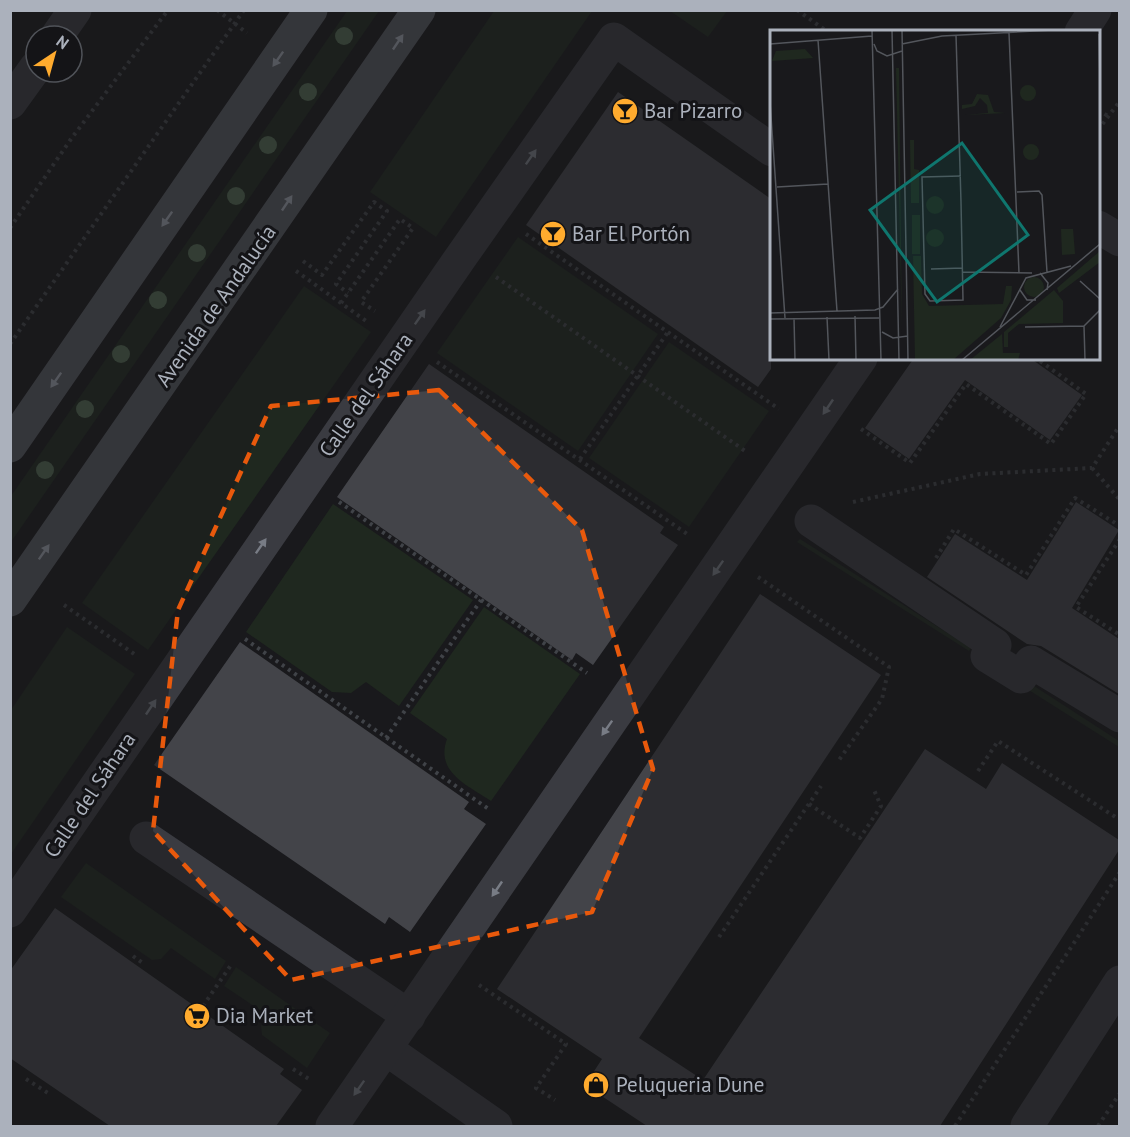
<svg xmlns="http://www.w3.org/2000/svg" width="1130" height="1137" viewBox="0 0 1130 1137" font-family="'PT Sans',sans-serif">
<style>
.green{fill:#1f281f}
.building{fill:#434449}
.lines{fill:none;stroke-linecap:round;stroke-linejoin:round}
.path{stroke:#404348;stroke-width:4;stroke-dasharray:3 4.5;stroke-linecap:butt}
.minor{stroke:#3a3b41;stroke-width:33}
.major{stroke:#565960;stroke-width:33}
.tree{fill:#526853}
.oneway{fill:#9a9faa}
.oneway2{fill:#787c85}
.marked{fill:none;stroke:#e8590c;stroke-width:4.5;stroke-dasharray:12 8;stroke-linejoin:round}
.labels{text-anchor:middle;stroke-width:6;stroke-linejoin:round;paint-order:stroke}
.poi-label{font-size:21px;fill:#abb1bc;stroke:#141417;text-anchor:start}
.street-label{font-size:21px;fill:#abb1bc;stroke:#141417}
.inset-road{fill:none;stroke:#53565c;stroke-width:1.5}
.view{fill:#0f766e;fill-opacity:0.15;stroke:#0f766e;stroke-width:3}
.inset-edge{fill:none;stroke:#abb1bc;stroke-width:3}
</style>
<rect width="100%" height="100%" fill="#19191c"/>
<g class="green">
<path d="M 347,11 L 379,11 L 11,542 L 11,496 Z"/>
<path d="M 494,11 L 592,11 L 436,237 L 370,192 Z"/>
<path d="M 670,11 L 727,10 L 727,11 L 708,37 Z"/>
<path d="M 518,237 L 658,334 L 578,451 L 437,353 Z"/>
<path d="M 304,286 L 371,332 L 148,650 L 82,603 Z"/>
<path d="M 669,342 L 769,411 L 689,527 L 589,458 Z"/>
<path d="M 333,504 L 473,600 L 399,706 L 366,682 L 351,693 L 332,692 L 246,632 Z"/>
<path d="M 800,539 L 971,648 L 969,651 L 797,542 Z"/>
<path d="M 484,607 L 580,674 L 491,801 C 467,785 435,772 447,739 L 410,713 Z"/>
<path d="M 67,627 L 135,674 L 11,854 L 11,710 Z"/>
<path d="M 1031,684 L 1119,741 L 1119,747 L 1027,689 Z"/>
<path d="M 86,863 L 226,961 L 215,979 L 171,948 L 161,959 L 152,960 L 61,897 Z"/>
<path d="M 236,967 L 330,1033 L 307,1068 L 262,1035 L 261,1026 L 267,1015 L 224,986 Z"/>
</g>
<g class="building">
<path d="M 618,92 L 771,199 L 771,369 L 758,387 L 526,225 Z"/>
<path d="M 914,358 L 1030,358 L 1082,395 L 1050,440 L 965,380 L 909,459 L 865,428 Z"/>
<path d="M 429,364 L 664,527 L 660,533 L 678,545 L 593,665 L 576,653 L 572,660 L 337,497 Z"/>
<path d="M 1076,502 L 1119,530 L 1072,608 L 1119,639 L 1119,694 L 1041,646 L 1027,644 L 927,577 L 955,534 L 1027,580 Z"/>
<path d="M 760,594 L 881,675 L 639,1038 L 703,1080 L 925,749 L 986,789 L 1002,763 L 1119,840 L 1119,850 L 940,1126 L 647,1126 L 585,1085 L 602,1059 L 497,989 Z"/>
<path d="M 240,642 L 469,802 L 464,809 L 486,824 L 410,932 L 389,917 L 385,924 L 154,765 Z"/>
<path d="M 55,908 L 284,1069 L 280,1074 L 302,1090 L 276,1126 L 110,1126 L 10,1058 L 10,971 Z"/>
</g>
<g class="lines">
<g class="path">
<path d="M 217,10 L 247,33"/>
<path d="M 797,10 L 828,32"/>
<path d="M 1098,110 L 1108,116"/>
<path d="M 1098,130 L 1120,101"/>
<path d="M 10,228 L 71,139 L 168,10"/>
<path d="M 526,234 L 779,409"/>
<path d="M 303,261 L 322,275 L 374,202 L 387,211 L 336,284 L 348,293"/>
<path d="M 296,271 L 369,323"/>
<path d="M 496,277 L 748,453"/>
<path d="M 341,303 L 400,219 L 413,228 L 361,302 L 375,311"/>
<path d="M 10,344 L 244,10"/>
<path d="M 437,362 L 690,536"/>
<path d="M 861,429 L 910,463 L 966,384 L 1051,444 L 1086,394 L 1036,358"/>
<path d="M 580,459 L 668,332"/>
<path d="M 1092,468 L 1120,500"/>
<path d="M 339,502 L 587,673"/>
<path d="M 853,502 L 980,474 L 1092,468 L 1120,425"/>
<path d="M 1120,539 L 1076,607 L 1120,635"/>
<path d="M 936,558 L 954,529 L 1026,575 L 1075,498 L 1120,526"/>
<path d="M 758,577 L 889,667 L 882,699 L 839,760"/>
<path d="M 64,605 L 137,656"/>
<path d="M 245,639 L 490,810"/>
<path d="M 386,738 L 481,600"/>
<path d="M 978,771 L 998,741 L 1120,820"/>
<path d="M 809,804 L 860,838 L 881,806 L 874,790"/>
<path d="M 719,937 L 821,786"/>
<path d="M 133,956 L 144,964"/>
<path d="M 479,985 L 566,1044 L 536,1088 L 555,1100"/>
<path d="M 203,1006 L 231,965"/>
<path d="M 293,1069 L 309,1079"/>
<path d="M 26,1079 L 48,1093"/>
<path d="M 955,1126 L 1120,872"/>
<path d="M 1098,1126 L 1120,1093"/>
</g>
<g class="minor">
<path d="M 1081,32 L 1095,10"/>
<path d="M 57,36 L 75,10"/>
<path d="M 10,103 L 36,67"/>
<path d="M 1098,227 L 1120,240"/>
<path d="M 811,521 L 995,645 L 987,656 L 1021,677 L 1031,662 L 1120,716"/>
<path d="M 146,838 L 409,1016"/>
<path d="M 10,911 L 463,254 L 614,39 L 772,150"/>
<path d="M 386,1049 L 496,1126"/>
<path d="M 332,1126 L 861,358"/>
<path d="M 1027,1126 L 1120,982"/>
</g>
<g class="major">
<path d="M 10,446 L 311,10"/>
<path d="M 10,600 L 419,10"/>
</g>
</g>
<g class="tree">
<circle cx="344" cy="36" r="9"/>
<circle cx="308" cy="92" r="9"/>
<circle cx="268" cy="145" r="9"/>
<circle cx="236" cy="196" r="9"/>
<circle cx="197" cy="253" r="9"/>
<circle cx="158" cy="300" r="9"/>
<circle cx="121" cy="354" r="9"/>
<circle cx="85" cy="409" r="9"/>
<circle cx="45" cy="470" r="9"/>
</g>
<defs><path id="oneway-solid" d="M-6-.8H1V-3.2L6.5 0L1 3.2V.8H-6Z" transform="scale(1.5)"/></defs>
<g class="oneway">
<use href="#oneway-solid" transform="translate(398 42) rotate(-56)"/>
<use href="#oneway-solid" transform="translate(278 59) rotate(125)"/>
<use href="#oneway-solid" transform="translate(287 203) rotate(-56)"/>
<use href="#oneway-solid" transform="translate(167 219) rotate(125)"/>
<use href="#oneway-solid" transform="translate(56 380) rotate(125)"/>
<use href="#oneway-solid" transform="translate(44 552) rotate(-55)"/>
</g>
<g class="oneway2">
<use href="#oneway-solid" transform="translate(531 157) rotate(-55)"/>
<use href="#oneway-solid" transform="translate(420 317) rotate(-55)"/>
<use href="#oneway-solid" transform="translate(828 407) rotate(124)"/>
<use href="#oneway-solid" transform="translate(261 546) rotate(-55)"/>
<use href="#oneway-solid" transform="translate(718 568) rotate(125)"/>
<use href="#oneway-solid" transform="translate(151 707) rotate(-56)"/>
<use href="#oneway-solid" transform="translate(607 728) rotate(125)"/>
<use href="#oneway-solid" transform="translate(497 889) rotate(124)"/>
<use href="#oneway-solid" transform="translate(359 1088) rotate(125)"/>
</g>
<path d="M0 0H1130V1137H0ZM 439,390 L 582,530 L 653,769 L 592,912 L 291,980 L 153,831 L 178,610 L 271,406 Z" fill="#19191c" fill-opacity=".55" fill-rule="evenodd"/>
<path class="marked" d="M 439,390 L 582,530 L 653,769 L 592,912 L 291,980 L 153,831 L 178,610 L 271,406 Z"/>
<defs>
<symbol id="bar-disc" viewBox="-11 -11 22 22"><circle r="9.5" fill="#ffab2e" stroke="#141417"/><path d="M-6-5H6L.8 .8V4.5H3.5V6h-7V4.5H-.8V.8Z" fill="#111"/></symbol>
<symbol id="supermarket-disc" viewBox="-11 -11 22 22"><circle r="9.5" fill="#ffab2e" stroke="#141417"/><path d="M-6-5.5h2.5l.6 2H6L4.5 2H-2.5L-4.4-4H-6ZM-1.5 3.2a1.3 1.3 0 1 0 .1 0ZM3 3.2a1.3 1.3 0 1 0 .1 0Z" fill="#111"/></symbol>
<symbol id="shop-disc" viewBox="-11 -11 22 22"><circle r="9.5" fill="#ffab2e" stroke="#141417"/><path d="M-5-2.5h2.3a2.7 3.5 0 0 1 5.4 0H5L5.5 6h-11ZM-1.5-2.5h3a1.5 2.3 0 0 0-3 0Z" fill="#111"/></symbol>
</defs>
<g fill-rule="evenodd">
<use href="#bar-disc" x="610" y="96" width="30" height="30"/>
<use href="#bar-disc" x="538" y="219" width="30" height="30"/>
<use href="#supermarket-disc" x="182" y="1001" width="30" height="30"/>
<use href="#shop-disc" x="581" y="1070" width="30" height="30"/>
</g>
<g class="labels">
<g class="poi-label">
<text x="644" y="118">Bar Pizarro</text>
<text x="572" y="241">Bar El Portón</text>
<text x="216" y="1023">Dia Market</text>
<text x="616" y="1092">Peluqueria Dune</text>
</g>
<g class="street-label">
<text transform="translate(216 306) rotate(-55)" y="7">Avenida de Andalucía</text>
<text transform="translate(366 395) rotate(-55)" y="7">Calle del Sáhara</text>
<text transform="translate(90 795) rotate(-56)" y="7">Calle del Sáhara</text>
</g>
</g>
<g transform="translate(770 30)">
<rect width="330" height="330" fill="#19191c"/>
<path d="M 35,19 L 43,28 L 2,31 L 6,21 ZM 126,38 L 129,38 L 132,305 L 129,166 ZM250 63a8 8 0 1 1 16 0a8 8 0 1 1-16 0ZM 207,64 L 218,65 L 224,82 L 235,83 L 195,85 L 218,83 L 217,75 L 210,68 L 205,76 L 192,79 L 192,75 L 202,74 ZM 140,110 L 144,110 L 144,139 L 149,140 L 149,173 L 141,173 ZM253 122a8 8 0 1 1 16 0a8 8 0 1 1-16 0ZM156 175a9 9 0 1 1 18 0a9 9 0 1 1-18 0ZM 142,185 L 150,185 L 150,224 L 142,224 ZM 291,199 L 303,199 L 305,224 L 292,225 ZM156 208a9 9 0 1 1 18 0a9 9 0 1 1-18 0ZM 330,221 L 330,232 L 289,263 L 287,258 ZM 143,226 L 151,226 L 152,264 L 159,276 L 233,274 L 236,256 L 242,256 L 241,270 L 231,288 L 183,330 L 145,330 ZM254 257a10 10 0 1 1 20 0a10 10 0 1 1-20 0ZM 284,260 L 293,271 L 293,293 L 249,294 L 238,303 L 238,317 L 234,317 L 234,302 ZM 232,304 L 233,323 L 250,323 L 248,330 L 200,330 Z" fill="#1f281f"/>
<path class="inset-road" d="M 102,0 L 111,330M 122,0 L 129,330M 132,0 L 138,330M 239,3 L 249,243M 329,4 L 330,51M 186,5 L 191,172 L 193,270 L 160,271 L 155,264 L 152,147 L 191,146M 48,10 L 67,281M 0,14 L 102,6M 104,14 L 107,21 L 117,26 L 132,21M 132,14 L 172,6 L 283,0M 0,72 L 15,288M 7,157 L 58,154M 247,162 L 269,161 L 272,165 L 277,242M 161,239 L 193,238M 193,242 L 262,243M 270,243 L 278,253 L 277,260M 310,251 L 330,269M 250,260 L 257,270 L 266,270M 0,283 L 105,280 L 113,277 L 128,259M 85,286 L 86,330M 57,287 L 59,330M 24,288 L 25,330M 0,289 L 109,288M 314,296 L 315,330M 230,297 L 256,248 L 301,236M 255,297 L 314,296 L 330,280M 112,302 L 123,308 L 138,306M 192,330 L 330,214"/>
<path class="view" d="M 192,113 L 258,205 L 167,272 L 100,180 Z"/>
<rect width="330" height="330" class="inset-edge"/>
</g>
<rect width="1130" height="1137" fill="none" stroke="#abb1bc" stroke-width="24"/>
<g transform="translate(54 54) rotate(36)"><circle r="28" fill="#141417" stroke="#505359" stroke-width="1.5"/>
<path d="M0-4.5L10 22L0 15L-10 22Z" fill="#ffab2e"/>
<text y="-9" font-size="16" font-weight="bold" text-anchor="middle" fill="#abb1bc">N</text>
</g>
</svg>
